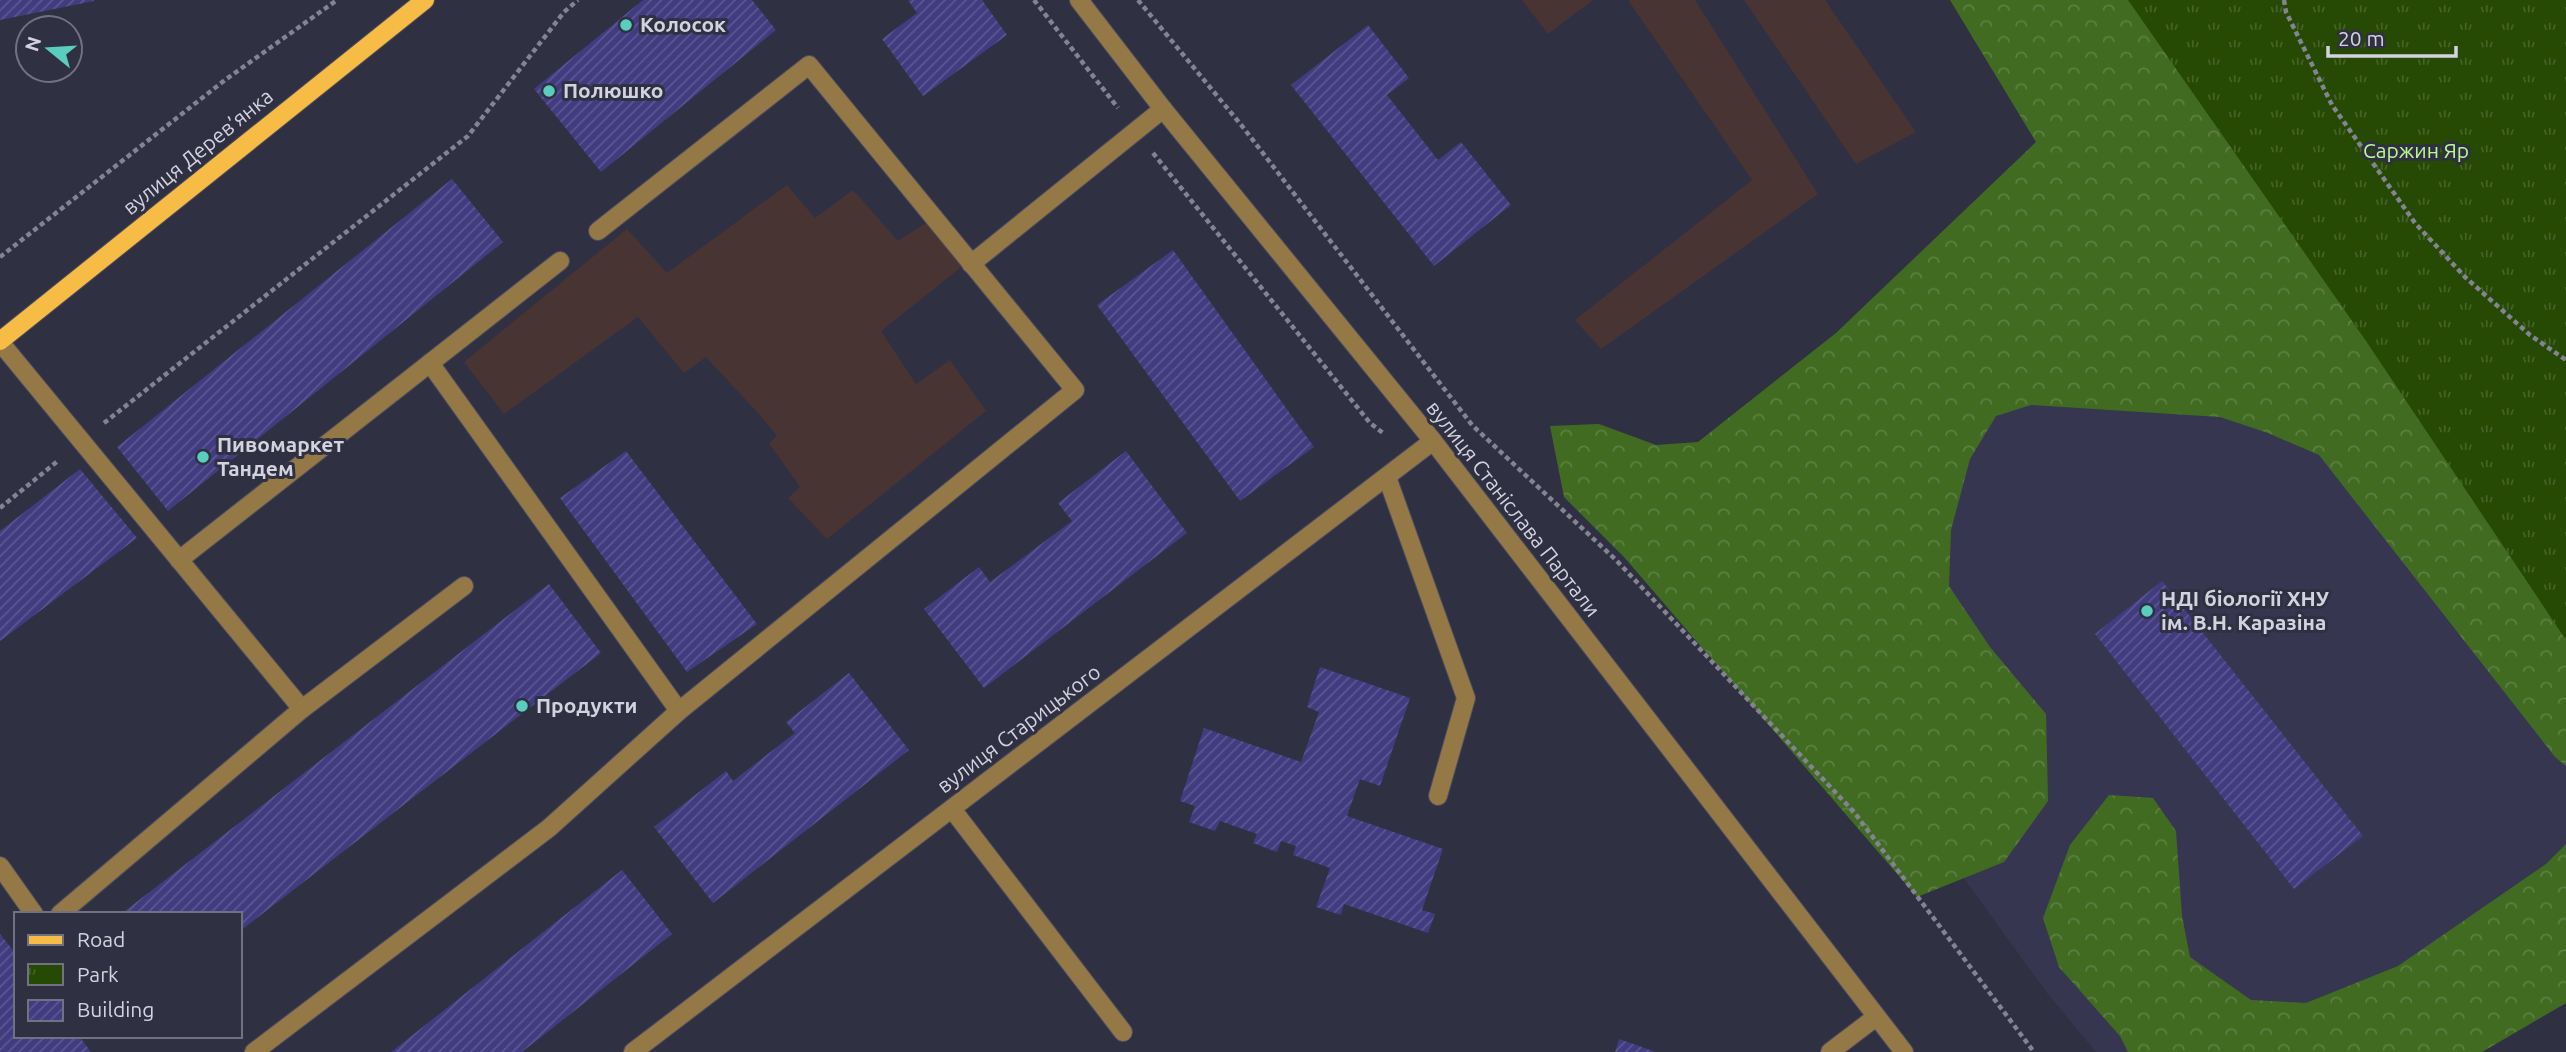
<svg xmlns="http://www.w3.org/2000/svg" width="2566" height="1052" viewBox="0 0 2566 1052" font-family="Ubuntu,sans-serif">
<style>
.built{fill:#373650}
.industrial{fill:#493434}
.forest{fill:url(#forest-crowns)}
.park{fill:url(#park-tufts)}
.building{fill:url(#building-hatch)}
.lines{fill:none;stroke-linecap:round;stroke-linejoin:round}
.minor-casing{stroke:#4d4d5f;stroke-width:20}
.major-casing{stroke:#4d4d5f;stroke-width:20}
.path{stroke:#838393;stroke-width:4.5;stroke-dasharray:5 3.5;stroke-linecap:butt}
.minor{stroke:#947845;stroke-width:18}
.major{stroke:#f6bc45;stroke-width:18}
.poi-dot{fill:#59cebe;stroke:#303043;stroke-width:2.5}
.labels{text-anchor:middle;stroke-width:6;stroke-linejoin:round;paint-order:stroke}
.poi-label{font-size:21px;font-weight:bold;fill:#d3d3df;stroke:#303043;text-anchor:start}
.park-label{font-size:21px;fill:#bbf793;stroke:#303043}
.street-label{font-size:21px;fill:#d3d3df;stroke:#303043}
</style>
<defs>
<pattern id="forest-crowns" width="20" height="18" patternUnits="userSpaceOnUse" patternTransform="scale(1.75)"><rect width="20" height="18" fill="#426b22"/><path d="M2 6a3 3 0 1 1 6 0M12 15a3 3 0 1 1 6 0" fill="none" stroke="#5c7f42"/></pattern>
<pattern id="park-tufts" width="24" height="20" patternUnits="userSpaceOnUse" patternTransform="scale(1.75)"><rect width="24" height="20" fill="#264903"/><path d="M3 7l-1-3M5 7V3M7 7l1-3M15 17l-1-3M17 17v-4M19 17l1-3" fill="none" stroke="#456227"/></pattern>
<pattern id="building-hatch" width="6" height="6" patternUnits="userSpaceOnUse" patternTransform="scale(1.75)"><rect width="6" height="6" fill="#413b80"/><path d="M-1 1l2-2M0 6l6-6M5 7l2-2" fill="none" stroke="#5c5692"/></pattern>
</defs>
<rect width="100%" height="100%" fill="#303043"/>
<path class="built" d="M 2103,154 L 2566,669 L 2566,899 L 2355,1052 L 2096,1052 L 2047,993 L 1729,554 Z"/>
<g class="industrial">
<path d="M 1522,0 L 1593,0 L 1548,34 Z"/>
<path d="M 1628,0 L 1695,0 L 1818,194 L 1601,349 L 1575,320 L 1752,180 Z"/>
<path d="M 1744,0 L 1825,0 L 1916,132 L 1856,164 Z"/>
<path d="M 787,185 L 815,218 L 853,190 L 898,241 L 933,218 L 969,261 L 881,331 L 916,384 L 950,360 L 986,411 L 827,539 L 788,498 L 800,487 L 769,443 L 777,436 L 758,413 L 706,357 L 684,373 L 638,317 L 504,414 L 464,362 L 627,229 L 667,273 Z"/>
</g>
<g class="forest">
<path d="M 1950,0 L 2566,0 L 2566,766 L 2555,757 L 2319,455 L 2268,433 L 2220,417 L 2031,405 L 1996,416 L 1970,459 L 1951,530 L 1949,586 L 1990,647 L 2046,714 L 2048,801 L 2004,862 L 1917,897 L 1624,557 L 1564,497 L 1550,426 L 1599,424 L 1656,445 L 1698,442 L 1836,333 L 2036,142 Z"/>
<path d="M 2109,795 L 2153,798 L 2176,831 L 2182,916 L 2190,957 L 2251,1000 L 2306,1003 L 2398,966 L 2546,864 L 2566,844 L 2566,1003 L 2482,1052 L 2128,1052 L 2120,1036 L 2059,967 L 2043,918 L 2070,845 Z"/>
</g>
<path class="park" d="M 2128,0 L 2566,0 L 2566,640 L 2366,341 Z"/>
<g class="building">
<path d="M 0,0 L 94,0 L 94,1 L 0,20 Z"/>
<path d="M 643,0 L 752,0 L 776,30 L 601,172 L 534,89 Z"/>
<path d="M 908,0 L 982,0 L 1007,35 L 923,96 L 882,39 L 917,13 Z"/>
<path d="M 1368,25 L 1409,78 L 1387,95 L 1438,160 L 1461,142 L 1511,205 L 1434,266 L 1291,85 Z"/>
<path d="M 452,179 L 503,242 L 168,511 L 117,447 Z"/>
<path d="M 1173,250 L 1314,447 L 1240,501 L 1097,305 Z"/>
<path d="M 626,451 L 757,624 L 687,672 L 560,498 Z"/>
<path d="M 1126,451 L 1187,533 L 984,688 L 924,609 L 979,567 L 990,582 L 1072,521 L 1058,503 Z"/>
<path d="M 80,469 L 137,538 L 0,641 L 0,531 Z"/>
<path d="M 2162,581 L 2363,836 L 2294,889 L 2095,634 Z"/>
<path d="M 549,584 L 601,653 L 240,931 L 240,914 L 121,914 Z"/>
<path d="M 1320,667 L 1410,698 L 1380,786 L 1360,779 L 1347,816 L 1443,849 L 1422,910 L 1435,914 L 1428,933 L 1344,904 L 1341,915 L 1316,907 L 1330,868 L 1293,855 L 1296,846 L 1281,841 L 1277,852 L 1253,843 L 1257,834 L 1220,821 L 1215,831 L 1189,822 L 1195,806 L 1180,801 L 1204,728 L 1301,762 L 1319,712 L 1307,707 Z"/>
<path d="M 849,673 L 909,750 L 713,903 L 654,827 L 726,771 L 733,781 L 795,733 L 786,722 Z"/>
<path d="M 622,870 L 672,934 L 522,1052 L 391,1052 Z"/>
<path d="M 0,934 L 16,954 L 16,1036 L 79,1036 L 91,1052 L 0,1052 Z"/>
<path d="M 1619,1039 L 1656,1052 L 1615,1052 Z"/>
</g>
<g class="lines">
<defs>
<g id="minor">
<path d="M 1079,0 L 1163,109 L 1433,441 L 1904,1052"/>
<path d="M 971,264 L 1163,109"/>
<path d="M 0,342 L 302,709"/>
<path d="M 430,363 L 679,711"/>
<path d="M 1387,477 L 1466,698 L 1438,796"/>
<path d="M 179,560 L 560,261"/>
<path d="M 952,809 L 1123,1032"/>
<path d="M 0,866 L 34,914"/>
<path d="M 60,914 L 302,709 L 464,586"/>
<path d="M 254,1052 L 549,828 L 679,711 L 1075,390 L 809,65 L 598,231"/>
<path d="M 633,1052 L 1433,441"/>
<path d="M 1830,1052 L 1876,1017"/>
</g>
<path id="major" d="M 0,341 L 425,0"/>
</defs>
<use href="#minor" class="minor-casing"/>
<use href="#major" class="major-casing"/>
<g class="path">
<path d="M 1034,0 L 1118,108"/>
<path d="M 1138,0 L 1242,126 L 1472,425 L 1616,560 L 1854,812 L 2034,1052"/>
<path d="M 2284,0 L 2286,12 L 2332,105 L 2415,223 L 2465,277 L 2530,335 L 2566,360"/>
<path d="M 1153,153 L 1370,423 L 1383,433"/>
<path d="M 0,257 L 225,80 L 337,0"/>
<path d="M 104,423 L 468,136 L 564,12 L 578,0"/>
<path d="M 0,508 L 59,460"/>
</g>
<use href="#minor" class="minor"/>
<use href="#major" class="major"/>
</g>
<g class="poi-dot">
<circle cx="626" cy="25" r="7"/>
<circle cx="549" cy="91" r="7"/>
<circle cx="203" cy="457" r="7"/>
<circle cx="2147" cy="611" r="7"/>
<circle cx="522" cy="706" r="7"/>
</g>
<g class="labels">
<g class="poi-label">
<text x="640" y="32">Колосок</text>
<text x="563" y="98">Полюшко</text>
<text x="217" y="452">Пивомаркет<tspan x="217" dy="24">Тандем</tspan></text>
<text x="2161" y="606">НДІ біології ХНУ<tspan x="2161" dy="24">ім. В.Н. Каразіна</tspan></text>
<text x="536" y="713">Продукти</text>
</g>
<g class="park-label">
<text x="2416" y="158">Саржин Яр</text>
</g>
<g class="street-label">
<text transform="translate(198 152) rotate(-39)" y="7">вулиця Дерев’янка</text>
<text transform="translate(1513 509) rotate(52)" y="7">вулиця Станіслава Партали</text>
<text transform="translate(1019 729) rotate(-37)" y="7">вулиця Старицького</text>
</g>
</g>
<rect x="14" y="912" width="228" height="126" fill="#303043" stroke="#717181" stroke-width="2"/>
<rect x="28" y="935" width="35" height="10" fill="#f6bc45" stroke="#717181" stroke-width="2"/>
<text x="77" y="947" font-size="21" fill="#d3d3df">Road</text>
<rect x="28" y="964" width="35" height="21" fill="url(#park-tufts)" stroke="#717181" stroke-width="2"/>
<text x="77" y="982" font-size="21" fill="#d3d3df">Park</text>
<rect x="28" y="1000" width="35" height="21" fill="url(#building-hatch)" stroke="#717181" stroke-width="2"/>
<text x="77" y="1017" font-size="21" fill="#d3d3df">Building</text>
<g transform="translate(49 49) rotate(288)"><circle r="33" fill="#303043" stroke="#717181" stroke-width="2"/>
<path d="M0-5L12 26L0 18L-12 26Z" fill="#59cebe"/>
<text y="-10" font-size="19" font-weight="bold" text-anchor="middle" fill="#d3d3df">N</text>
</g>
<path d="M2328 46v10h128v-10" fill="none" stroke="#d3d3df" stroke-width="3.5"/>
<text x="2338" y="46" font-size="21" fill="#d3d3df" stroke="#303043" stroke-width="5" paint-order="stroke">20 m</text>
</svg>
